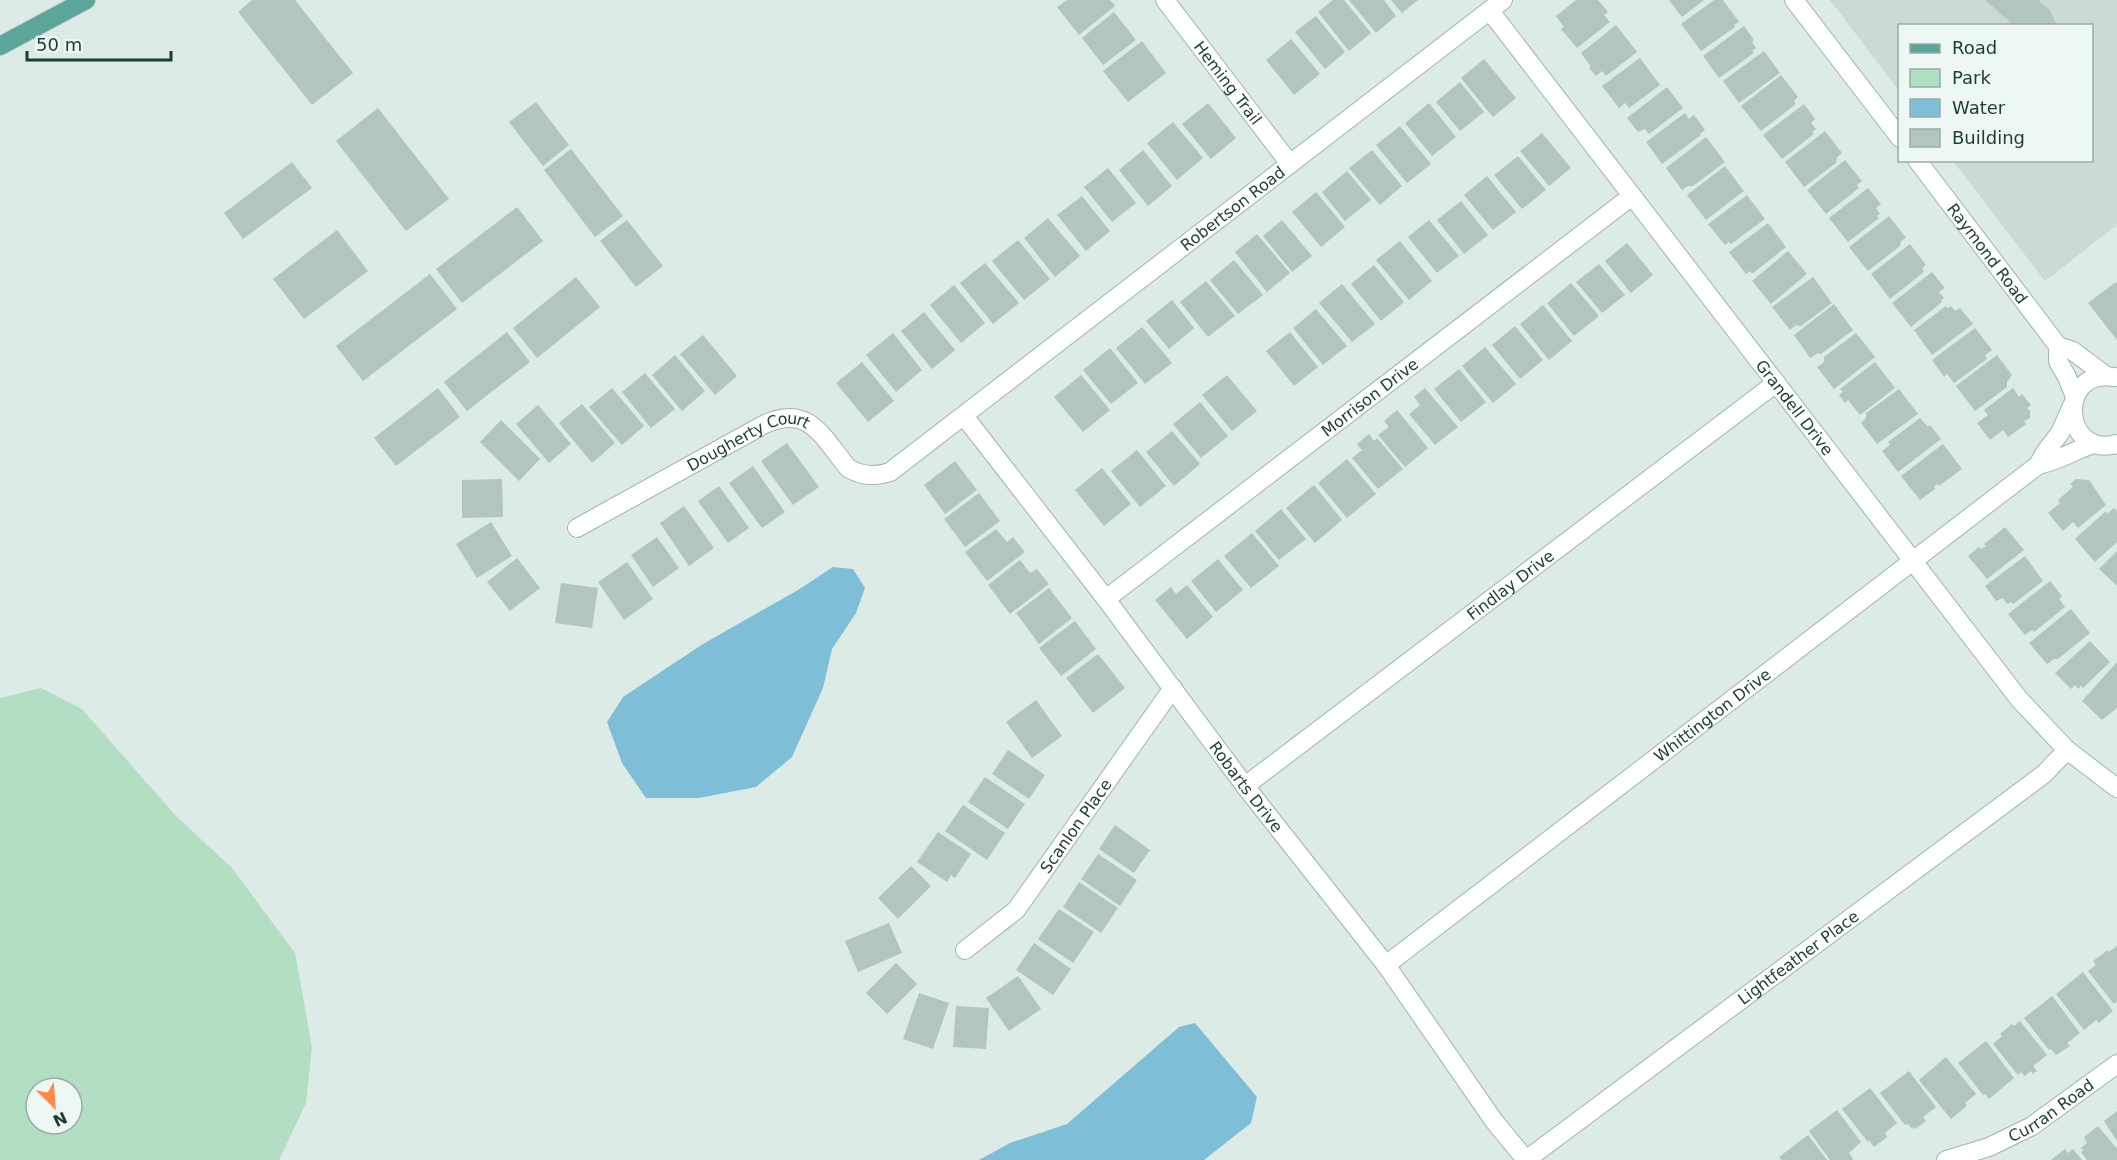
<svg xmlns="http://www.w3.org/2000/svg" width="2117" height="1160" viewBox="0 0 2117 1160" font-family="'DejaVu Sans',sans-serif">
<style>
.built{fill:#cbdad5}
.green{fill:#b2dfc4;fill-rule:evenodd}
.water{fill:#7ebed7}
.building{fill:#b2c5bf}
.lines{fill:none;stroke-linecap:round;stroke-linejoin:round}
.minor-casing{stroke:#a0b3ae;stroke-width:20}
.major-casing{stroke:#c0c8c7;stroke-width:20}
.minor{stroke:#fff;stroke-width:18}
.major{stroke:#5ca59b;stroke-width:18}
.labels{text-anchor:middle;stroke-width:4.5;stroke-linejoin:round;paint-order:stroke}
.street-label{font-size:16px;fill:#1d3b37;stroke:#edf7f3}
</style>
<rect width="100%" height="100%" fill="#ddebe6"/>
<path class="built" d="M 1830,0 L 2117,0 L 2117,225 L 2045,281 L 1953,161 L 2092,160 L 2092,26 L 1900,26 L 1899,91 Z"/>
<path class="green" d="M 41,688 L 82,709 L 176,816 L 232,868 L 295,953 L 312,1047 L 306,1103 L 279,1160 L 0,1160 L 0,698 ZM 36,1088 L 72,1088 L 72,1124 L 36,1124 Z"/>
<g class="water">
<path d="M 833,567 L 853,569 L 865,588 L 856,613 L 832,649 L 823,688 L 792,757 L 756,787 L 699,798 L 646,798 L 622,763 L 607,722 L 623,697 L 703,644 L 798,590 Z"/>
<path d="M 1195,1023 L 1257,1097 L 1251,1123 L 1204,1160 L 979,1160 L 1010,1143 L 1067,1124 L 1179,1027 Z"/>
</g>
<g class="building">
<path d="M 252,0 L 295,0 L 353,73 L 312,105 L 238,12 Z"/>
<path d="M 1067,0 L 1110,0 L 1115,6 L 1079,35 L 1057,7 Z"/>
<path d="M 1333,0 L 1344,0 L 1371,33 L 1349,51 L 1318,12 Z"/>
<path d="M 1349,0 L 1384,0 L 1396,16 L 1376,33 Z"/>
<path d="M 1391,0 L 1418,0 L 1402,13 Z"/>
<path d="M 1576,0 L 1598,0 L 1608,12 L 1604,15 L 1610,22 L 1577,48 L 1561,29 L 1564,27 L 1556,16 Z"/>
<path d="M 1669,0 L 1704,0 L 1682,17 Z"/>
<path d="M 1714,0 L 1723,0 L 1739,22 L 1734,25 L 1735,27 L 1701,51 L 1681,24 Z"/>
<path d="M 1985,0 L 2040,0 L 2039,2 L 2050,10 L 2057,26 L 2012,26 L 2010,22 Z"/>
<path d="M 1114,12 L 1136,40 L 1103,65 L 1082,38 Z"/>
<path d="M 1316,16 L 1345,52 L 1325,69 L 1295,32 Z"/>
<path d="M 1616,25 L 1637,52 L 1606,76 L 1602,71 L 1596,76 L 1589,68 L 1591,67 L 1581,53 Z"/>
<path d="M 1744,26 L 1754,40 L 1752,42 L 1756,48 L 1752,51 L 1754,53 L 1719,78 L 1703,56 Z"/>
<path d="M 1291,39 L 1320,74 L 1294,95 L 1266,60 Z"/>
<path d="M 1142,41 L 1166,73 L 1128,102 L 1103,71 Z"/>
<path d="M 1764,51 L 1780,73 L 1739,103 L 1723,81 Z"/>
<path d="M 1640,58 L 1660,85 L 1629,108 L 1625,103 L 1619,108 L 1602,86 Z"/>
<path d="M 1484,59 L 1516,98 L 1493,117 L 1461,78 Z"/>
<path d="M 1781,75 L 1798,97 L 1794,101 L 1796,104 L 1761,131 L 1741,106 Z"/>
<path d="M 1460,82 L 1484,112 L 1460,131 L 1436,102 Z"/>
<path d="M 1667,87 L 1683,108 L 1649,134 L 1645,129 L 1638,132 L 1627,118 Z"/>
<path d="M 536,102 L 569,145 L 543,166 L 509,122 Z"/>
<path d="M 1208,103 L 1236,138 L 1211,159 L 1182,124 Z"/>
<path d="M 1429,103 L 1456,137 L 1432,156 L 1405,123 Z"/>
<path d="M 1804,104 L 1815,119 L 1811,123 L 1816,129 L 1812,132 L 1814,134 L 1782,159 L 1763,135 Z"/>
<path d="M 378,108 L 449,199 L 406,231 L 336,141 Z"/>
<path d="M 1685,113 L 1689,119 L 1694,115 L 1705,130 L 1700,134 L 1701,135 L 1662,164 L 1646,142 Z"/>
<path d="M 1173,122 L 1203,158 L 1177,180 L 1147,143 Z"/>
<path d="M 1400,126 L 1431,164 L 1407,183 L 1376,145 Z"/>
<path d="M 1825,131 L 1842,153 L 1837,157 L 1836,163 L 1804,187 L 1785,162 Z"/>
<path d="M 1542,133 L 1571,168 L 1549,186 L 1520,151 Z"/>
<path d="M 1706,137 L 1725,162 L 1693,186 L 1688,186 L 1682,190 L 1666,168 Z"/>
<path d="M 571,149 L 623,216 L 595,237 L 544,170 Z"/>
<path d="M 1143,150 L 1172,186 L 1148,206 L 1119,170 Z"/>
<path d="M 1372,150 L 1402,186 L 1380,205 L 1349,168 Z"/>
<path d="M 1518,156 L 1546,190 L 1522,209 L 1494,175 Z"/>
<path d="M 1845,160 L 1862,181 L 1857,185 L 1859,188 L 1826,214 L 1807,190 Z"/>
<path d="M 292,162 L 312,188 L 243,239 L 224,213 Z"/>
<path d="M 1725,166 L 1744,191 L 1706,220 L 1687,195 Z"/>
<path d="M 1108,168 L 1136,203 L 1112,222 L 1084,187 Z"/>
<path d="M 1347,171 L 1371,200 L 1345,221 L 1322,192 Z"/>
<path d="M 1487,176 L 1516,212 L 1493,230 L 1464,195 Z"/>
<path d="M 1868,188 L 1881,204 L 1876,208 L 1880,214 L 1877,216 L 1879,218 L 1848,242 L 1829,218 Z"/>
<path d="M 1316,192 L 1345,227 L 1321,247 L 1292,212 Z"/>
<path d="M 1747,195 L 1765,219 L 1731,244 L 1729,242 L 1725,245 L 1708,224 Z"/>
<path d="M 1082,196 L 1110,231 L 1086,251 L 1057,215 Z"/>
<path d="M 1461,201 L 1488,235 L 1464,254 L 1437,220 Z"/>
<path d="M 517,207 L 543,241 L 462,303 L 436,269 Z"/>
<path d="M 1889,216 L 1906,238 L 1901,241 L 1900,246 L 1868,271 L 1849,247 Z"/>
<path d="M 1048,218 L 1080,256 L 1055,277 L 1024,238 Z"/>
<path d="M 627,220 L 663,266 L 636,287 L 600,241 Z"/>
<path d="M 1282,220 L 1312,256 L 1292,272 L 1263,236 Z"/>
<path d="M 1429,220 L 1459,256 L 1437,273 L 1408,237 Z"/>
<path d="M 1768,223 L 1786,247 L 1752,274 L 1750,271 L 1746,274 L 1729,252 Z"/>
<path d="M 337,230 L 368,271 L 304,319 L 273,279 Z"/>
<path d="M 1257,234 L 1290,273 L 1267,292 L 1235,252 Z"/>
<path d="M 1018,240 L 1050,279 L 1024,300 L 992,261 Z"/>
<path d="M 1400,241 L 1432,281 L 1409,300 L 1376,260 Z"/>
<path d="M 1627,243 L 1653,275 L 1631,293 L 1605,261 Z"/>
<path d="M 1910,244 L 1926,265 L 1922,268 L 1924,272 L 1890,299 L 1871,274 Z"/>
<path d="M 1788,251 L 1807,274 L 1771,304 L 1752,281 Z"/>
<path d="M 1234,260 L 1263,295 L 1238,314 L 1210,280 Z"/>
<path d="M 985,263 L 1019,303 L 993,324 L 960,283 Z"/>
<path d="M 1599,264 L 1625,295 L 1602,313 L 1576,282 Z"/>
<path d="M 1374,265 L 1404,302 L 1381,321 L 1351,284 Z"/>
<path d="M 1932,272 L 1945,288 L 1939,292 L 1944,298 L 1941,300 L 1942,302 L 1911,327 L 1892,303 Z"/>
<path d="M 430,274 L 457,309 L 363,381 L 336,346 Z"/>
<path d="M 576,277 L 600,307 L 537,358 L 513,328 Z"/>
<path d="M 1813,277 L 1832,303 L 1801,326 L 1796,325 L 1790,330 L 1772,307 Z"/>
<path d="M 1206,281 L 1235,316 L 1208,337 L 1180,302 Z"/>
<path d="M 2116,282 L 2117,283 L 2117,340 L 2088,303 Z"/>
<path d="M 1571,283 L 1599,316 L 1574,336 L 1547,303 Z"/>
<path d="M 1342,284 L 1375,324 L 1352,342 L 1319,303 Z"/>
<path d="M 954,285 L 985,323 L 961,343 L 930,305 Z"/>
<path d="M 1172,300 L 1194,328 L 1169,349 L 1146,321 Z"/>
<path d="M 1834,304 L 1853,330 L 1821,354 L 1818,353 L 1810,358 L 1794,335 Z"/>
<path d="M 1543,305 L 1572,341 L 1549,360 L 1520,324 Z"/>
<path d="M 1946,306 L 1948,308 L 1951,306 L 1955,311 L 1960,308 L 1973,324 L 1932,355 L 1914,330 Z"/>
<path d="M 1316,309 L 1347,346 L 1323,365 L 1293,328 Z"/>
<path d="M 924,312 L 955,350 L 932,369 L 901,331 Z"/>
<path d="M 1515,326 L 1543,360 L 1520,379 L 1492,345 Z"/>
<path d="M 1142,327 L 1172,363 L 1145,384 L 1116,348 Z"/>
<path d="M 1975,328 L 1992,350 L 1985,355 L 1987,359 L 1954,383 L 1947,374 L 1944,377 L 1932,360 Z"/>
<path d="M 507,332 L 530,362 L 467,411 L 444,382 Z"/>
<path d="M 1290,332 L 1318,367 L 1294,386 L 1266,351 Z"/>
<path d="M 893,333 L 922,370 L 896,392 L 866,355 Z"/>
<path d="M 1856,333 L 1875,357 L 1834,389 L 1817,367 L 1824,362 L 1824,357 Z"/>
<path d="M 703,335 L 737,376 L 715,395 L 680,354 Z"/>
<path d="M 1485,347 L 1516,384 L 1493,403 L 1462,366 Z"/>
<path d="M 1110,348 L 1138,383 L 1111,404 L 1083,370 Z"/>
<path d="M 675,355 L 705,391 L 682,411 L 652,375 Z"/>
<path d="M 1997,355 L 2012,375 L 2007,382 L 2007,387 L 1975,411 L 1956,386 Z"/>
<path d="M 862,362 L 894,401 L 868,422 L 836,383 Z"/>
<path d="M 1875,362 L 1895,388 L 1860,415 L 1848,400 L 1845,403 L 1839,395 L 1843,392 L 1840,389 Z"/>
<path d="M 1459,369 L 1486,402 L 1461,422 L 1434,389 Z"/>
<path d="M 645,373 L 675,409 L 651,428 L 622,392 Z"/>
<path d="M 1081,375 L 1110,410 L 1083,432 L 1054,397 Z"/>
<path d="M 1227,375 L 1257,411 L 1232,431 L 1202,395 Z"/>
<path d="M 438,388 L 460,417 L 396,466 L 374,438 Z"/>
<path d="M 612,388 L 644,426 L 622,445 L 589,407 Z"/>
<path d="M 1425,388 L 1458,427 L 1435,445 L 1409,414 L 1420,405 L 1414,397 Z"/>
<path d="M 2013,388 L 2019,397 L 2022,394 L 2031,405 L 2027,408 L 2030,411 L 2030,418 L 2024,421 L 2026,424 L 2008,437 L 2003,430 L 1990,440 L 1977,423 L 1988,415 L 1984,410 Z"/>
<path d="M 1899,389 L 1918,414 L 1877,444 L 1861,423 L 1866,418 L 1866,413 Z"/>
<path d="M 1200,402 L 1228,436 L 1201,458 L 1173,424 Z"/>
<path d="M 582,404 L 615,443 L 592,463 L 559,423 Z"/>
<path d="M 538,405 L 571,444 L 549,463 L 516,424 Z"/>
<path d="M 1397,410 L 1428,448 L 1405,467 L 1378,435 L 1389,427 L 1384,421 Z"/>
<path d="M 1920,418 L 1928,427 L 1930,425 L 1941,439 L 1898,472 L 1882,451 L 1890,445 L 1888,442 Z"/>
<path d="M 501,420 L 540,459 L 519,481 L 480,442 Z"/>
<path d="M 1172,431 L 1200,464 L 1174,486 L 1146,452 Z"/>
<path d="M 1369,434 L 1374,441 L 1377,438 L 1403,469 L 1378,489 L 1352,458 L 1362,450 L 1357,444 Z"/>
<path d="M 787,443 L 819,487 L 793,505 L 761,461 Z"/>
<path d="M 1943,444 L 1962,469 L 1939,486 L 1938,484 L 1934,486 L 1935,489 L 1920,500 L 1901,476 Z"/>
<path d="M 1137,450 L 1166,486 L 1140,507 L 1111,471 Z"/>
<path d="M 1347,459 L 1376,494 L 1347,518 L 1318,483 Z"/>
<path d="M 955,461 L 977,490 L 945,514 L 924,485 Z"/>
<path d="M 753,466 L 785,512 L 762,528 L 729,483 Z"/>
<path d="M 1102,468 L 1131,504 L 1104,526 L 1075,490 Z"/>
<path d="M 502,479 L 503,517 L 462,518 L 462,480 Z"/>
<path d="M 2076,479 L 2089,480 L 2106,505 L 2078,528 L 2073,522 L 2063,531 L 2048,513 L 2060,503 L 2058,500 L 2073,487 L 2070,484 Z"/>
<path d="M 1314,485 L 1342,520 L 1315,543 L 1286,508 Z"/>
<path d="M 719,486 L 749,528 L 728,543 L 698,501 Z"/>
<path d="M 979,493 L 1000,521 L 965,547 L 944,519 Z"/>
<path d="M 684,506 L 714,548 L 689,566 L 660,523 Z"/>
<path d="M 2114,508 L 2117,511 L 2117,542 L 2095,562 L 2075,539 L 2106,511 L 2107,514 Z"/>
<path d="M 1281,509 L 1306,539 L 1279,560 L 1255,531 Z"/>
<path d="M 491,522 L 512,556 L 477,578 L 456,544 Z"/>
<path d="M 2005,527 L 2024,550 L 1987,579 L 1968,556 L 1979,547 L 1981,549 L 1986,546 L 1984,544 Z"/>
<path d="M 996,529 L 1007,542 L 1013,537 L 1025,552 L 987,581 L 965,552 Z"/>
<path d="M 1252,533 L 1279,566 L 1251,588 L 1224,556 Z"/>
<path d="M 657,537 L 679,568 L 653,587 L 631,555 Z"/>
<path d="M 2117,551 L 2117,586 L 2099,569 Z"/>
<path d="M 2025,556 L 2043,581 L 2013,604 L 2011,602 L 2007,604 L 2003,598 L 1996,601 L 1985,586 Z"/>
<path d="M 517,558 L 540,588 L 510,611 L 487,582 Z"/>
<path d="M 1218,559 L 1243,590 L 1216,612 L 1191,581 Z"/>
<path d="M 1020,560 L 1030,573 L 1037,569 L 1049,584 L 1010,614 L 988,585 Z"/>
<path d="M 627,562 L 653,599 L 624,620 L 598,582 Z"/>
<path d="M 2050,581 L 2062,596 L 2059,599 L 2065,607 L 2034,632 L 2032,630 L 2025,635 L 2008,614 Z"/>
<path d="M 561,583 L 598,588 L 592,628 L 555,623 Z"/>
<path d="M 1187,585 L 1213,617 L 1187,639 L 1155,600 L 1171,587 L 1176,594 Z"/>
<path d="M 1049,588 L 1072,618 L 1039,644 L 1016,613 Z"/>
<path d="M 2071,609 L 2090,633 L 2058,659 L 2054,659 L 2047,664 L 2029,643 Z"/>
<path d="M 1075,621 L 1096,649 L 1061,676 L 1039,648 Z"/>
<path d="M 2090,641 L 2110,662 L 2083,688 L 2081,686 L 2078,689 L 2075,685 L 2071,689 L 2055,673 Z"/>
<path d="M 1098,654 L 1125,688 L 1093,713 L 1066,678 Z"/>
<path d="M 2117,662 L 2117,708 L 2102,720 L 2082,701 Z"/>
<path d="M 1036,700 L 1062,736 L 1032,758 L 1006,722 Z"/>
<path d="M 1008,750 L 1045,775 L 1029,799 L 992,774 Z"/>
<path d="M 985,777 L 1025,804 L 1008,829 L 968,802 Z"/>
<path d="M 963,805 L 1005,833 L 987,860 L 945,831 Z"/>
<path d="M 1115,825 L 1150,850 L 1134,873 L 1099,849 Z"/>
<path d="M 938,832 L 971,854 L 955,878 L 951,875 L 947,882 L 917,862 Z"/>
<path d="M 1098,854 L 1137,880 L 1120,906 L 1081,879 Z"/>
<path d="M 911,866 L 931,886 L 898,919 L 878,898 Z"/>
<path d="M 1079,882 L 1118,908 L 1101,933 L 1063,907 Z"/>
<path d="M 1059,909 L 1094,932 L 1073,963 L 1038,939 Z"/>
<path d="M 889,923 L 902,953 L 858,972 L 845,941 Z"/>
<path d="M 1034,943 L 1071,969 L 1053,995 L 1016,970 Z"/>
<path d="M 2117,946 L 2117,1001 L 2114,1004 L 2088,971 L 2096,965 L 2093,961 L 2108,950 L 2109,952 Z"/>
<path d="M 896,963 L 917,984 L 887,1014 L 866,993 Z"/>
<path d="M 2083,972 L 2113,1011 L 2099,1023 L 2096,1020 L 2084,1030 L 2056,994 Z"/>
<path d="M 1018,976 L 1041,1009 L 1009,1031 L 986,998 Z"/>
<path d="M 919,993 L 949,1003 L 933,1049 L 903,1039 Z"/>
<path d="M 2052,996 L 2080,1033 L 2067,1043 L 2070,1046 L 2056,1055 L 2051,1049 L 2049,1050 L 2024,1018 Z"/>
<path d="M 956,1006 L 989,1008 L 986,1049 L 953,1047 Z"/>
<path d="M 2020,1021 L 2047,1055 L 2033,1066 L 2037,1071 L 2033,1074 L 2031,1071 L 2025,1076 L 2021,1072 L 2018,1075 L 1993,1044 L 2002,1036 L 2000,1034 L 2012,1024 L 2014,1026 Z"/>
<path d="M 1986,1041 L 2014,1078 L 1989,1099 L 1985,1094 L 1983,1095 L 1958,1063 Z"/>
<path d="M 1946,1057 L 1976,1094 L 1965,1103 L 1967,1106 L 1951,1119 L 1919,1080 Z"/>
<path d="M 1909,1071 L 1936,1107 L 1923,1117 L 1926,1121 L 1915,1129 L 1914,1127 L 1912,1129 L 1908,1124 L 1905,1125 L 1880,1093 Z"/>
<path d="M 1870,1088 L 1897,1123 L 1885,1133 L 1887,1137 L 1874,1147 L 1869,1140 L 1868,1142 L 1842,1109 Z"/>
<path d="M 1837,1110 L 1861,1142 L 1849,1153 L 1853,1159 L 1852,1160 L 1830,1160 L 1809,1131 Z"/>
<path d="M 2117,1111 L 2117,1141 L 2104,1121 Z"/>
<path d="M 2098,1126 L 2117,1149 L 2117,1160 L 2087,1160 L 2081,1152 L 2084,1150 L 2081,1148 L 2087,1143 L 2084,1137 Z"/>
<path d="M 1808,1135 L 1827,1160 L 1782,1160 L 1779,1157 Z"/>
<path d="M 2065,1149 L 2068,1153 L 2073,1149 L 2082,1160 L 2051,1160 Z"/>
</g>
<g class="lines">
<defs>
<g id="minor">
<path id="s1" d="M 1165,0 L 1290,164"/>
<path d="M 1794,0 L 1900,138"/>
<path id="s2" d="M 1490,11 L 2019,699 L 2067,750 L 2117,788"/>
<path id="s3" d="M 1917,160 L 2058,346 L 2073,351 L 2106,376"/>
<path d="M 2058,346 L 2058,361 L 2067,377 L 2075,397"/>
<path d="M 2114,377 C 2056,368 2062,459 2117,444"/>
<path id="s4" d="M 964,416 L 1106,599 L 1245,786 L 1386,965 L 1494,1121 L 1526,1160 L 2044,774 L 2067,750"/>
<path d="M 2038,465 C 2058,461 2075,450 2094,444"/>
<path id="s5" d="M 577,528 L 763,425 C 808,403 822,436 848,468 C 861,476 875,477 890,472 L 1503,0"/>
<path id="s6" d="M 1106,599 L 1632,196"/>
<path id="s7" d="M 1245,786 L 1776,383"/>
<path id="s8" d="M 965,950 L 1016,910 L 1173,688"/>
<path id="s9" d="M 1386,965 L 2038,465 L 2046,451 L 2060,433 L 2072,406"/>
<path id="s10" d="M 1946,1160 L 1989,1147 L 2032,1126 L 2117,1064"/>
</g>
<path id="major" d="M 0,46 L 86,0"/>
</defs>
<use href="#minor" class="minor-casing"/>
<use href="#major" class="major-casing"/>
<use href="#minor" class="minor"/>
<use href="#major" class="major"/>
</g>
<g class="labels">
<g class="street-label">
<text dy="6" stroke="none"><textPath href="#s1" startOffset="104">Heming Trail</textPath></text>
<text dy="6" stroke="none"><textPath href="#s5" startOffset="796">Robertson Road</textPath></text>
<text dy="6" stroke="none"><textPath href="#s3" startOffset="117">Raymond Road</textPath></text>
<text dy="6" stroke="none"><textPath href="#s6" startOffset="332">Morrison Drive</textPath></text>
<text dy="6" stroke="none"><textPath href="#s2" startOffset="500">Grandell Drive</textPath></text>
<text dy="6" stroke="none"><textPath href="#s5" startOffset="194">Dougherty Court</textPath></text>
<text dy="6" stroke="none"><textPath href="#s7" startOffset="333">Findlay Drive</textPath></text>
<text dy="6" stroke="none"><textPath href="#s9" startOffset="411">Whittington Drive</textPath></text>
<text dy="6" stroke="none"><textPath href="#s4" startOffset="466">Robarts Drive</textPath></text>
<text dy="6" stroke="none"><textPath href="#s8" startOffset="168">Scanlon Place</textPath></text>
<text dy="6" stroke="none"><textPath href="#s4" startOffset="1272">Lightfeather Place</textPath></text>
<text dy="6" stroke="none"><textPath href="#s10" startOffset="117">Curran Road</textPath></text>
</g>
</g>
<rect x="1898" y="24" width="195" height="138" fill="#edf7f3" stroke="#9aaca8" stroke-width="1.5"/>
<rect x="1910" y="44" width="30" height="9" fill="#5ca59b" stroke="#9aaca8" stroke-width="1.5"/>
<text x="1952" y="54" font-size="18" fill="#1d3b37">Road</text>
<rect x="1910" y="69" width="30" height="18" fill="#b2dfc4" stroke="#9aaca8" stroke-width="1.5"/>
<text x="1952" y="84" font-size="18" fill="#1d3b37">Park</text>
<rect x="1910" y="99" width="30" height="18" fill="#7ebed7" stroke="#9aaca8" stroke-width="1.5"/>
<text x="1952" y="114" font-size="18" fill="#1d3b37">Water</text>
<rect x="1910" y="129" width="30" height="18" fill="#b2c5bf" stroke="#9aaca8" stroke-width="1.5"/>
<text x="1952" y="144" font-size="18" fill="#1d3b37">Building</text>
<g transform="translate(54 1106) rotate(155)"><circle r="28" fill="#edf7f3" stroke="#9aaca8" stroke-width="1.5"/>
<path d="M0-4.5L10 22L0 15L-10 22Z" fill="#ff8946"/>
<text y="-9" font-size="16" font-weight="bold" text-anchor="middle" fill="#1d3b37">N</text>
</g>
<path d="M27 51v9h144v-9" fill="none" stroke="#1d3b37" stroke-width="3"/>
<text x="36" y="51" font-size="18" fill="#1d3b37" stroke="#edf7f3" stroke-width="4.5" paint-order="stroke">50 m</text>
</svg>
